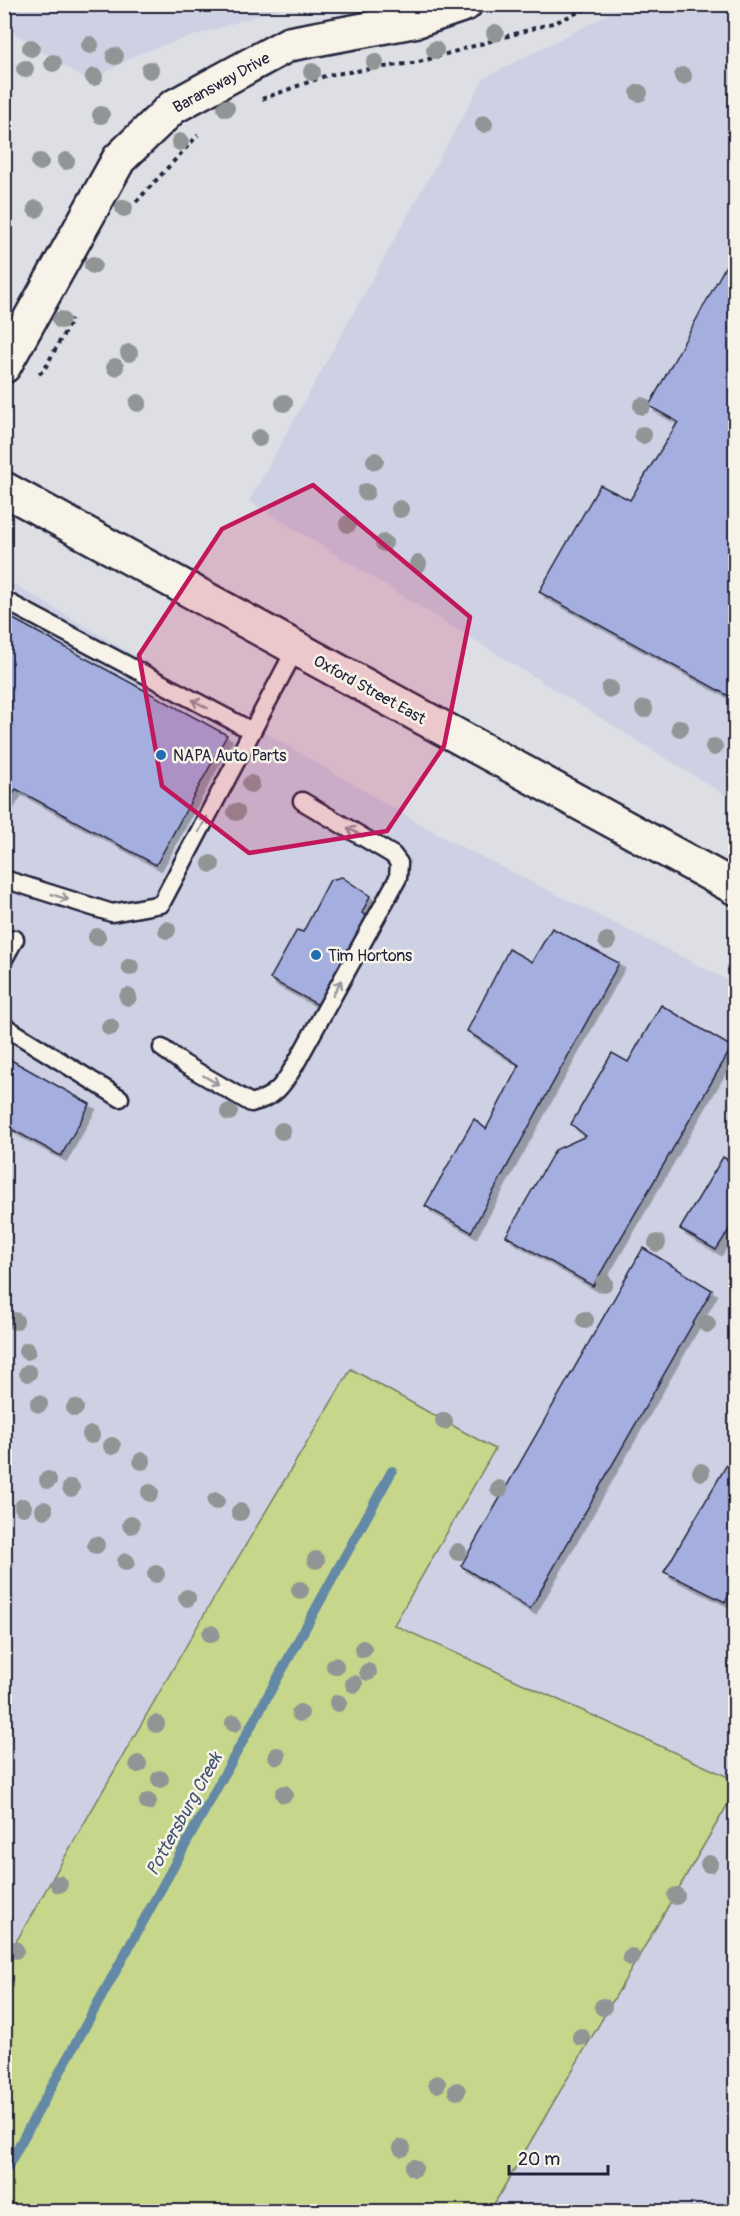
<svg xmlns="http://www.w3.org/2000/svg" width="740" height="2216" viewBox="0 0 740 2216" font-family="Pangolin,sans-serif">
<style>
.built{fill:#cdd1e3}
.green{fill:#c6d68a;stroke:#747c62;stroke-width:1.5}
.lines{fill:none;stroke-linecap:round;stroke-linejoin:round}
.stream{stroke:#6389a7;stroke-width:10}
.building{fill:#a5afdf;stroke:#22223b;stroke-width:1.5;filter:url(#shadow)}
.lane-casing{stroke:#22223b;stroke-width:21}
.street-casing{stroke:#22223b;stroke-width:38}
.secondary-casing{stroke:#22223b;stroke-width:38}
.path{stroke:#22223b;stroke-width:4;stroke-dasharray:4.5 4.5;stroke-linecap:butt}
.lane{stroke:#f7f3e8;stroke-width:16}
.street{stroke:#f7f3e8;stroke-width:33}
.secondary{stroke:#f7f3e8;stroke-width:33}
.tree{fill:#929595}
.oneway{stroke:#97959a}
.marked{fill:#c2185b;fill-opacity:0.2;stroke:#c2185b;stroke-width:4.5;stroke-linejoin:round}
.poi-dot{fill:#1f6fb2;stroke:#f7f3e8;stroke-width:2}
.labels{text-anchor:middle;stroke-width:5;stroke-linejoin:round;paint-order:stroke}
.street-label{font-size:16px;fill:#22223b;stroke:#f7f3e8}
.poi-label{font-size:16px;fill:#22223b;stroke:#f7f3e8;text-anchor:start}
.water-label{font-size:18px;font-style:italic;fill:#425571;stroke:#f7f3e8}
</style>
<defs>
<filter id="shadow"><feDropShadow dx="5.5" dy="5.5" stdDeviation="0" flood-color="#0004"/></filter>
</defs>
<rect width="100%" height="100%" fill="#dedfe5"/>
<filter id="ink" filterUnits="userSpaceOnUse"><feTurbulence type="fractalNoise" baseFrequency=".0167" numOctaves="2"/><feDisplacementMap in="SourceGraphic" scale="12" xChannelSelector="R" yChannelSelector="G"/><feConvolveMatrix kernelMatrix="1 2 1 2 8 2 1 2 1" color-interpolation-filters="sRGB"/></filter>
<g filter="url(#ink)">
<g class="built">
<path d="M 4,5 L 5,4 L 290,5 L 140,53 L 89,82 L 5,27 Z"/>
<path d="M 626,5 L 735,5 L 735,801 L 249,501 L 484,78 Z"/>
<path d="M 5,579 L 446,839 L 736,984 L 735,1780 L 394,1625 L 495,1449 L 351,1369 L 205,1613 L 5,1961 Z"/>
<path d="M 735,1792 L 735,2211 L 490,2211 Z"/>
</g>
<path class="green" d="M 351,1369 L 495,1449 L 394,1625 L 735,1780 L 735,1792 L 490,2211 L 5,2211 L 5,1961 L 205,1613 Z"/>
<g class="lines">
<path class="stream" d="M 4,2173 L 392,1471"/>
</g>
<g class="building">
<path d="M 736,247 L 736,700 L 539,592 L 600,485 L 630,500 L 678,422 L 649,406 Z"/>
<path d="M 4,614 L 227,735 L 156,865 L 16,789 L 4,809 Z"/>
<path d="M 342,877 L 370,896 L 362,913 L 369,918 L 320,1006 L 270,979 L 297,930 L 303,932 L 330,880 Z"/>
<path d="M 552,928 L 619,963 L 471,1232 L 425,1206 L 474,1119 L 486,1129 L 519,1065 L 467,1031 L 509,949 L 532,962 Z"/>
<path d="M 661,1005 L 732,1047 L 593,1286 L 506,1236 L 555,1150 L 586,1136 L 571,1124 L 612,1053 L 628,1062 Z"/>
<path d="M 4,1056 L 90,1104 L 61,1156 L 4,1125 Z"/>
<path d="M 723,1157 L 736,1165 L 736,1219 L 716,1250 L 680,1229 Z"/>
<path d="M 643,1248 L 712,1290 L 530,1609 L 461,1566 Z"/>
<path d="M 736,1449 L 736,1583 L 725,1602 L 664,1572 Z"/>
</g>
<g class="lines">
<defs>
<g id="lane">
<path d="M 4,600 L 252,731"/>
<path d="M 4,879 L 112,913 L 161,904 L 296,648"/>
<path d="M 4,959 L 15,939"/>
<path d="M 4,1026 L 120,1098"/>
<path d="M 162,1048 L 184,1064 L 251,1103 C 275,1097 282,1087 295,1065 L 398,878 L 399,863 L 393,855 L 302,801"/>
</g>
<path id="street" d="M 4,366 L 119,159 L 173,107 L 289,44 L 418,20 L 465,4"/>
<path id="secondary" d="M 4,489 L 736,888"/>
</defs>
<use href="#lane" class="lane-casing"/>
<use href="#street" class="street-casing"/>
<use href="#secondary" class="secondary-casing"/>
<g class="path">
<path d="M 262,99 L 328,75 L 419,62 L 559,21 L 596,4"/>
<path d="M 136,202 L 198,135"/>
<path d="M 39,374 L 44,370 L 72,319"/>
</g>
<use href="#lane" class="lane"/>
<use href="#street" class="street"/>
<use href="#secondary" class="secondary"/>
</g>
<g class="tree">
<circle cx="495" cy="33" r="9"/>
<circle cx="90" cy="45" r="9"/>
<circle cx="31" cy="48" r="9"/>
<circle cx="435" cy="50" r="9"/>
<circle cx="115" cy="56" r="9"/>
<circle cx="375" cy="62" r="9"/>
<circle cx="53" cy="63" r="9"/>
<circle cx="25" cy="69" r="9"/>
<circle cx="150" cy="70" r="9"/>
<circle cx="312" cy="72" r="9"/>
<circle cx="683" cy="76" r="9"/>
<circle cx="94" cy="77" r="9"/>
<circle cx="639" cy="93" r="9"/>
<circle cx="226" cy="108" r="9"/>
<circle cx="101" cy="115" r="9"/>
<circle cx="484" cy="124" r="9"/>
<circle cx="180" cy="142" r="9"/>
<circle cx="66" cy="161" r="9"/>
<circle cx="40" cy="162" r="9"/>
<circle cx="124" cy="208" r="9"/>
<circle cx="36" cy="209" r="9"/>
<circle cx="93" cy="265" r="9"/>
<circle cx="61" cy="320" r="9"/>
<circle cx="129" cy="353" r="9"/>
<circle cx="115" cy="367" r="9"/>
<circle cx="138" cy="403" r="9"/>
<circle cx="284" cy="403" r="9"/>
<circle cx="642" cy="406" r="9"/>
<circle cx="643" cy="435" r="9"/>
<circle cx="259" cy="438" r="9"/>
<circle cx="375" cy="461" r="9"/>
<circle cx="366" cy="492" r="9"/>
<circle cx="400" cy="509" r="9"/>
<circle cx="348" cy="524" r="9"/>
<circle cx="384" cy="543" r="9"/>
<circle cx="418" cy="564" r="9"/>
<circle cx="610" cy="689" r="9"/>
<circle cx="644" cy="709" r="9"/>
<circle cx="680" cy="728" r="9"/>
<circle cx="714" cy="747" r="9"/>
<circle cx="251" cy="784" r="9"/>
<circle cx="236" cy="812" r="9"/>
<circle cx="211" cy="864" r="9"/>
<circle cx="167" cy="930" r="9"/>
<circle cx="97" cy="937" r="9"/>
<circle cx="607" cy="941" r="9"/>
<circle cx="130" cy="967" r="9"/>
<circle cx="128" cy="997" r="9"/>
<circle cx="110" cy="1027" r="9"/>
<circle cx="229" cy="1112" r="9"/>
<circle cx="282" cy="1131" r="9"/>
<circle cx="657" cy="1243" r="9"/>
<circle cx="604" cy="1283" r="9"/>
<circle cx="585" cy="1320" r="9"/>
<circle cx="15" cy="1321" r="9"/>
<circle cx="707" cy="1324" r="9"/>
<circle cx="27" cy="1351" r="9"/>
<circle cx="28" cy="1373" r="9"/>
<circle cx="39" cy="1404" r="9"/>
<circle cx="75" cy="1408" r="9"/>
<circle cx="444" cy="1421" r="9"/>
<circle cx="91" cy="1435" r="9"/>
<circle cx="112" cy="1446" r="9"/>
<circle cx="142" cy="1461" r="9"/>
<circle cx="701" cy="1472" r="9"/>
<circle cx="48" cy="1480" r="9"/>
<circle cx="71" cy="1488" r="9"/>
<circle cx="499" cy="1489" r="9"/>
<circle cx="150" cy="1493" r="9"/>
<circle cx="216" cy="1501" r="9"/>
<circle cx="23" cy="1507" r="9"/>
<circle cx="44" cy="1510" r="9"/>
<circle cx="240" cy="1512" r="9"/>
<circle cx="131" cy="1525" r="9"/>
<circle cx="96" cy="1545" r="9"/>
<circle cx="458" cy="1552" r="9"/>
<circle cx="316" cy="1560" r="9"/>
<circle cx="126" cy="1562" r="9"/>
<circle cx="156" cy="1574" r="9"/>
<circle cx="300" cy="1590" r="9"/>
<circle cx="187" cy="1598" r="9"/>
<circle cx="211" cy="1634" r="9"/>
<circle cx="363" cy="1649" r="9"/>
<circle cx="335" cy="1666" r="9"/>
<circle cx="368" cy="1672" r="9"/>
<circle cx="354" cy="1684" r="9"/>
<circle cx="338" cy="1703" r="9"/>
<circle cx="300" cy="1713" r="9"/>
<circle cx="234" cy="1723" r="9"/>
<circle cx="156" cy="1724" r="9"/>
<circle cx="277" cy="1756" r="9"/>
<circle cx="138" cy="1764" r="9"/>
<circle cx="160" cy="1779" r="9"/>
<circle cx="284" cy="1794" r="9"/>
<circle cx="148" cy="1802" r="9"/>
<circle cx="709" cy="1864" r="9"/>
<circle cx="59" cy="1884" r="9"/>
<circle cx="676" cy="1896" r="9"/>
<circle cx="15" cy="1950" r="9"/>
<circle cx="631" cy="1957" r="9"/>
<circle cx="603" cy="2007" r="9"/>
<circle cx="581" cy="2037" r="9"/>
<circle cx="437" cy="2084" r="9"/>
<circle cx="457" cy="2091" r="9"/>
<circle cx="402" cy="2148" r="9"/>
<circle cx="414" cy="2168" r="9"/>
</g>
<defs><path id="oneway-shaft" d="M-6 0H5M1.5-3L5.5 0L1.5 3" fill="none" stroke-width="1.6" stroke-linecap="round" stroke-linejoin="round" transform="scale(1.5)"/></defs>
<g class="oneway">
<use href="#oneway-shaft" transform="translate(200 704) rotate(-152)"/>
<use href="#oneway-shaft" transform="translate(203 824) rotate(-62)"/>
<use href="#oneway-shaft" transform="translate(355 832) rotate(-149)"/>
<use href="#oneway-shaft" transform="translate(60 897) rotate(18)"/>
<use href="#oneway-shaft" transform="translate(337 988) rotate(-61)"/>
<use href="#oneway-shaft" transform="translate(211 1080) rotate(30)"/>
</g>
</g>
<path class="marked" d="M 313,485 L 470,617 L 444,746 L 387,831 L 249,853 L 162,786 L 139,655 L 222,529 Z"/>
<g class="poi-dot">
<circle cx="161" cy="755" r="6"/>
<circle cx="316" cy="955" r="6"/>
</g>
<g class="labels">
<g class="street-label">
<text transform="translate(221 82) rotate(-29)" y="6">Baransway Drive</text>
<text transform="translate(370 689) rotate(29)" y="6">Oxford Street East</text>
</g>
<g class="poi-label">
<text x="173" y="761">NAPA Auto Parts</text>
<text x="328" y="961">Tim Hortons</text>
</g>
<g class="water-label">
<text transform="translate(184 1814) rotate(-61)" y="6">Pottersburg Creek</text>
</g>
</g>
<rect width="740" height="2216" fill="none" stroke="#f7f3e8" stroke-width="24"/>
<rect x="12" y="12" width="716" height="2192" fill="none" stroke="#22223b" stroke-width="2" filter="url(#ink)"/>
<path d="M509 2165v9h99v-9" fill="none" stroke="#22223b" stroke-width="3"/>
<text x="518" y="2165" font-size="18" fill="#22223b" stroke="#f7f3e8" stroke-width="4.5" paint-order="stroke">20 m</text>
</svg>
